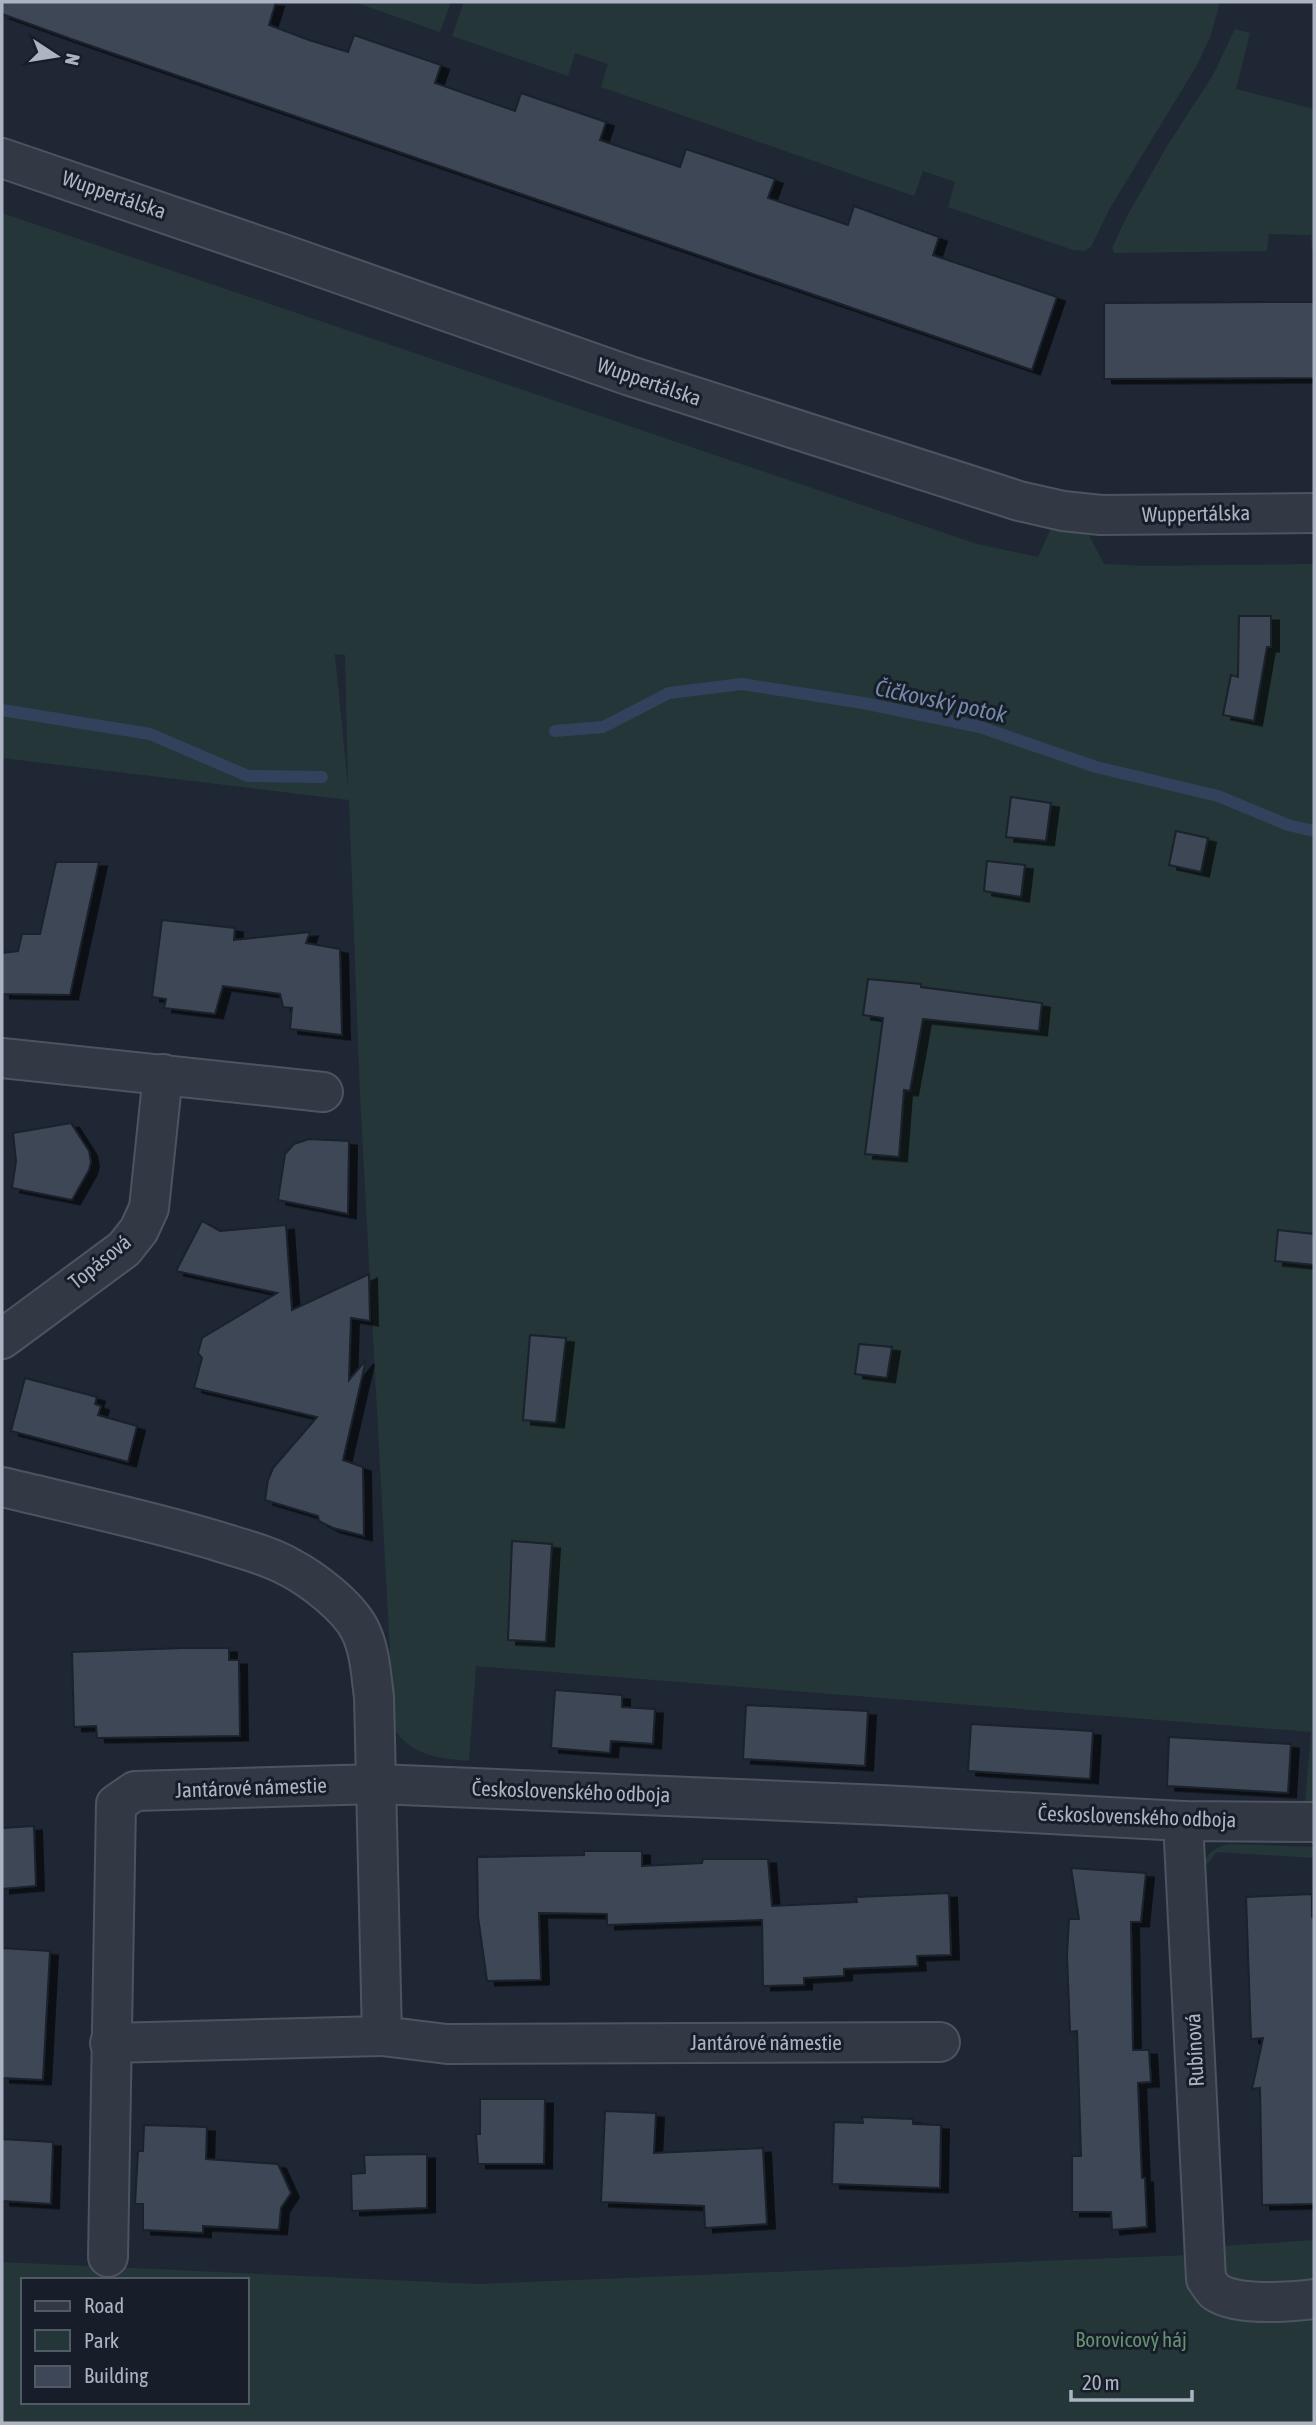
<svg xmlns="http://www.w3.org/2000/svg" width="1316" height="2425" viewBox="0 0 1316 2425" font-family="'Asap Condensed',sans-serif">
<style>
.green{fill:#243638;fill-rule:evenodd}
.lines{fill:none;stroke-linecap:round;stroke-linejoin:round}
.stream{stroke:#33425c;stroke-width:12}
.building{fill:#3d4757;stroke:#1a202c;stroke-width:2;filter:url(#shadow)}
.street-casing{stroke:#4d5461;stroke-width:42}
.street{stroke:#323945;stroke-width:38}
.labels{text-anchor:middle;stroke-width:6;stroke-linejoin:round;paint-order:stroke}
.street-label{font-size:21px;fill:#acb4c3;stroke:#181e29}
.park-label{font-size:21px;fill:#659271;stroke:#181e29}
.water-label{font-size:23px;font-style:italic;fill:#7489aa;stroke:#181e29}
</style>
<defs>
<filter id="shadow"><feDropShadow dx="8" dy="4.5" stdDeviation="0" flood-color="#0009"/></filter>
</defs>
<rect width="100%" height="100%" fill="#1f2734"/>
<g class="green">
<path d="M 354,2 L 451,2 L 440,32 Z"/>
<path d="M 464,2 L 1220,2 L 1210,38 L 1196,67 L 1110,208 L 1091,247 L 1084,251 L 1073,250 L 948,207 L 955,182 L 923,171 L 914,196 L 601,87 L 608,64 L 575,53 L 568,76 L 452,36 Z"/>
<path d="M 1235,29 L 1250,33 L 1236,89 L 1314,109 L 1314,251 L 1312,251 L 1311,235 L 1269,234 L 1267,251 L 1114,253 L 1112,248 L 1127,216 L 1167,146 L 1213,75 Z"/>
<path d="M 2,213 L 977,544 L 1038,557 L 1051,528 L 1087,531 L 1104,564 L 1143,566 L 1314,564 L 1314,1804 L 1305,1804 L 1311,1732 L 476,1666 L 469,1761 C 443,1759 411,1756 395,1730 C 389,1720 388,1672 387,1658 L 390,1657 L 388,1615 L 360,1095 L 349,800 L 2,758 ZM 335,654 L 345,655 L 348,786 L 335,655 Z"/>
<path d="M 1229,1844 L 1314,1847 L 1314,1858 L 1217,1852 L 1203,1869 C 1206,1852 1214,1848 1229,1844 Z"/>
<path d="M 1314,2240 L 1314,2288 L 1249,2293 L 1222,2279 L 1223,2246 Z"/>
<path d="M 1190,2255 L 1193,2276 L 1314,2312 L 1314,2423 L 2,2423 L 2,2262 L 478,2284 ZM 23,2280 L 247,2280 L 247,2402 L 23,2402 Z"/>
</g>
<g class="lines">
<g class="stream">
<path d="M 2,710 L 150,734 L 248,776 L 322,777"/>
<path d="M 555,731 L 603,727 L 669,693 L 742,684 L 863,703 L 980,727 L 1096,767 L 1218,796 L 1288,825 L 1314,831"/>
</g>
</g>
<g class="building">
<path d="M 2,2 L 276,2 L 269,25 L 309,40 L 348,52 L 354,35 L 441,65 L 435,83 L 515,111 L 521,93 L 606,122 L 600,140 L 680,167 L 686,149 L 775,179 L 768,198 L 848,225 L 854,206 L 939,237 L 933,255 L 1057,297 L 1032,370 L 74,40 L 2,14 Z"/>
<path d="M 1274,302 L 1314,302 L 1314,378 L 1104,379 L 1104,303 Z"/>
<path d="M 1239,616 L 1271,616 L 1271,647 L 1267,647 L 1254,721 L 1223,715 L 1231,675 L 1238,677 Z"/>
<path d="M 1011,797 L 1051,803 L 1046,841 L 1006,837 Z"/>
<path d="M 1176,831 L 1208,838 L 1201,872 L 1169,865 Z"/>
<path d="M 987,861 L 1025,865 L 1021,897 L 984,891 Z"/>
<path d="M 56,862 L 99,862 L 70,995 L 2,994 L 2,953 L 18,951 L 22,934 L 40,934 Z"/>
<path d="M 162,920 L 235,928 L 234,940 L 310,932 L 306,943 L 340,949 L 342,1035 L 290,1029 L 292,1008 L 283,1007 L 280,994 L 223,986 L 215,1014 L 164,1008 L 166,999 L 152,997 Z"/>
<path d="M 868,979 L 921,984 L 921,987 L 1042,1003 L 1039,1031 L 923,1019 L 910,1091 L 904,1090 L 899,1157 L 865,1154 L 883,1018 L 863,1015 Z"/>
<path d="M 71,1123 L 89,1151 L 91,1162 L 89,1170 L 72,1200 L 12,1188 L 16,1161 L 13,1133 Z"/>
<path d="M 309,1139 L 349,1141 L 348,1214 L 278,1200 L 285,1154 L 294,1144 Z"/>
<path d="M 202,1221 L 220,1231 L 286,1225 L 292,1310 L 369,1274 L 370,1321 L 351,1318 L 349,1380 L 366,1360 L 343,1460 L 363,1467 L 364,1536 L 333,1528 L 319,1521 L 318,1516 L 265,1500 L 268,1480 L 273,1468 L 317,1417 L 194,1388 L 202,1358 L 198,1353 L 202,1338 L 277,1293 L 176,1271 Z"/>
<path d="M 1278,1230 L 1314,1234 L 1314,1265 L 1275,1261 Z"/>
<path d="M 530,1335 L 566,1338 L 556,1423 L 523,1420 Z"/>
<path d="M 859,1344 L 892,1347 L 887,1378 L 855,1374 Z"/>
<path d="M 25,1378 L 97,1397 L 95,1404 L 101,1406 L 98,1415 L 137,1426 L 128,1462 L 11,1431 Z"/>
<path d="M 512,1541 L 552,1544 L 546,1642 L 508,1640 Z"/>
<path d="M 183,1648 L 229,1648 L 229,1660 L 239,1660 L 240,1736 L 97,1738 L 96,1726 L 74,1727 L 72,1652 Z"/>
<path d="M 555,1690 L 622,1695 L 622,1707 L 655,1709 L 653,1744 L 611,1741 L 610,1753 L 551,1748 Z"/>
<path d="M 746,1705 L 868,1711 L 865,1766 L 743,1759 Z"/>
<path d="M 971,1724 L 1093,1731 L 1090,1779 L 968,1771 Z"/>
<path d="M 1169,1737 L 1291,1744 L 1288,1793 L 1167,1786 Z"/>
<path d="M 34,1826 L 36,1886 L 2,1889 L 2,1828 Z"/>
<path d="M 584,1851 L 642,1851 L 642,1866 L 702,1863 L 703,1859 L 768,1859 L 772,1906 L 857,1902 L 856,1897 L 949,1893 L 951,1955 L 917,1956 L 918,1966 L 844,1969 L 844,1976 L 804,1978 L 804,1985 L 763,1986 L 762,1920 L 607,1925 L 607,1914 L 539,1913 L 541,1980 L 487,1981 L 478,1917 L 477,1857 L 584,1855 Z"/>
<path d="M 1071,1868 L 1146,1873 L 1141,1922 L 1131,1922 L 1133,2050 L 1149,2050 L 1151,2082 L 1138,2083 L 1142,2178 L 1145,2178 L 1147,2227 L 1112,2230 L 1111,2212 L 1072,2212 L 1072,2156 L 1081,2156 L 1077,2031 L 1070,2032 L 1067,1955 L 1069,1919 L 1079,1919 Z"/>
<path d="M 1312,1894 L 1312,1917 L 1314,1918 L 1314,2204 L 1262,2205 L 1260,2088 L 1252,2089 L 1263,2038 L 1251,2039 L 1246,1897 Z"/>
<path d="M 2,1948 L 50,1951 L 43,2080 L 2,2078 Z"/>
<path d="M 480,2099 L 545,2099 L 544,2164 L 478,2164 L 476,2134 L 480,2134 Z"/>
<path d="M 605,2111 L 656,2113 L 654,2153 L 763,2148 L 767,2224 L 705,2228 L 704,2206 L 601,2202 Z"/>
<path d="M 862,2117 L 913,2119 L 913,2124 L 941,2125 L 940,2188 L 832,2184 L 834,2122 L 863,2123 Z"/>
<path d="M 144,2125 L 207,2127 L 206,2159 L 278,2164 L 291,2193 L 281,2208 L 279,2230 L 203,2226 L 203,2233 L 143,2230 L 143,2204 L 135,2204 L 138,2151 L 143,2151 Z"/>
<path d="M 2,2139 L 53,2142 L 51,2204 L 2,2201 Z"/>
<path d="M 427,2154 L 427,2208 L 352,2211 L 351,2174 L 365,2173 L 364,2155 Z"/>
</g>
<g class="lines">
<defs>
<g id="street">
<path d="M 2,158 L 283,254 L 630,376 L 1019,501 L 1063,511 L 1101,515 L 1314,513"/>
<path d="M 2,1058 L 323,1092"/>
<path d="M 2,1339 L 124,1249 L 139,1230 L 149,1208 L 163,1074"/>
<path d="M 2,1487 C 73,1504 144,1519 214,1540 C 238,1548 266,1554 289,1567 C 312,1579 348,1606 360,1630 C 370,1650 371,1675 374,1697 L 382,2036 L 447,2044 L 940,2042"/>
<path d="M 1183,1821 L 1206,2279 C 1209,2283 1212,2289 1216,2292 C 1237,2306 1289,2302 1314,2299"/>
<path d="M 110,2043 L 382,2036"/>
<path d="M 108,2257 L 116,1804 L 135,1791 L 377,1784 L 882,1805 L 1183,1821 L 1314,1822"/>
</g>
</defs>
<use href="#street" class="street-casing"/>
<use href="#street" class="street"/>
</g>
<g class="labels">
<g class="street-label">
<text transform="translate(114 195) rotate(19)" y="7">Wuppertálska</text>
<text transform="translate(649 382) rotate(19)" y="7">Wuppertálska</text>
<text transform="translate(1196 514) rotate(-1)" y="7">Wuppertálska</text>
<text transform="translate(100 1262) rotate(-39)" y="7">Topásová</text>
<text transform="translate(251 1788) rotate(-2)" y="7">Jantárové námestie</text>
<text transform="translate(571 1792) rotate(2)" y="7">Československého odboja</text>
<text transform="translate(1137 1817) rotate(2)" y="7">Československého odboja</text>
<text x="766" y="2050">Jantárové námestie</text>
<text transform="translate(1195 2050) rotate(-93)" y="7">Rubínová</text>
</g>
<g class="park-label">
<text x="1131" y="2347">Borovicový háj</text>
</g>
<g class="water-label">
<text transform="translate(941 701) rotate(12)" y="8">Čičkovský potok</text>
</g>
</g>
<rect width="1316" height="2425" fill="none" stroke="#acb4c3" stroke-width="7"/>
<rect x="21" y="2278" width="228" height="126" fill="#181e29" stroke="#535a67" stroke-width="2"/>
<rect x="35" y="2301" width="35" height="10" fill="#323945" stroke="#535a67" stroke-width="2"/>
<text x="84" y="2313" font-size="21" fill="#acb4c3">Road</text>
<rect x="35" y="2330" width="35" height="21" fill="#243638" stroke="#535a67" stroke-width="2"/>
<text x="84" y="2348" font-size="21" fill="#acb4c3">Park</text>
<rect x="35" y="2366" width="35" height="21" fill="#3d4757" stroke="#535a67" stroke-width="2"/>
<text x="84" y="2383" font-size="21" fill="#acb4c3">Building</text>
<g transform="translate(56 56) rotate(102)" stroke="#181e29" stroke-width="5" paint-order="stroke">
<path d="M0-5L12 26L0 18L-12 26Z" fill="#acb4c3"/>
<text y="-10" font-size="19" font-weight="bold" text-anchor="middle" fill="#acb4c3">N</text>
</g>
<path d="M1071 2390v10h121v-10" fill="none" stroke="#acb4c3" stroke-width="3.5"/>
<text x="1082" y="2390" font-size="21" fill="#acb4c3" stroke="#181e29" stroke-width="5" paint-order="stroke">20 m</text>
</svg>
